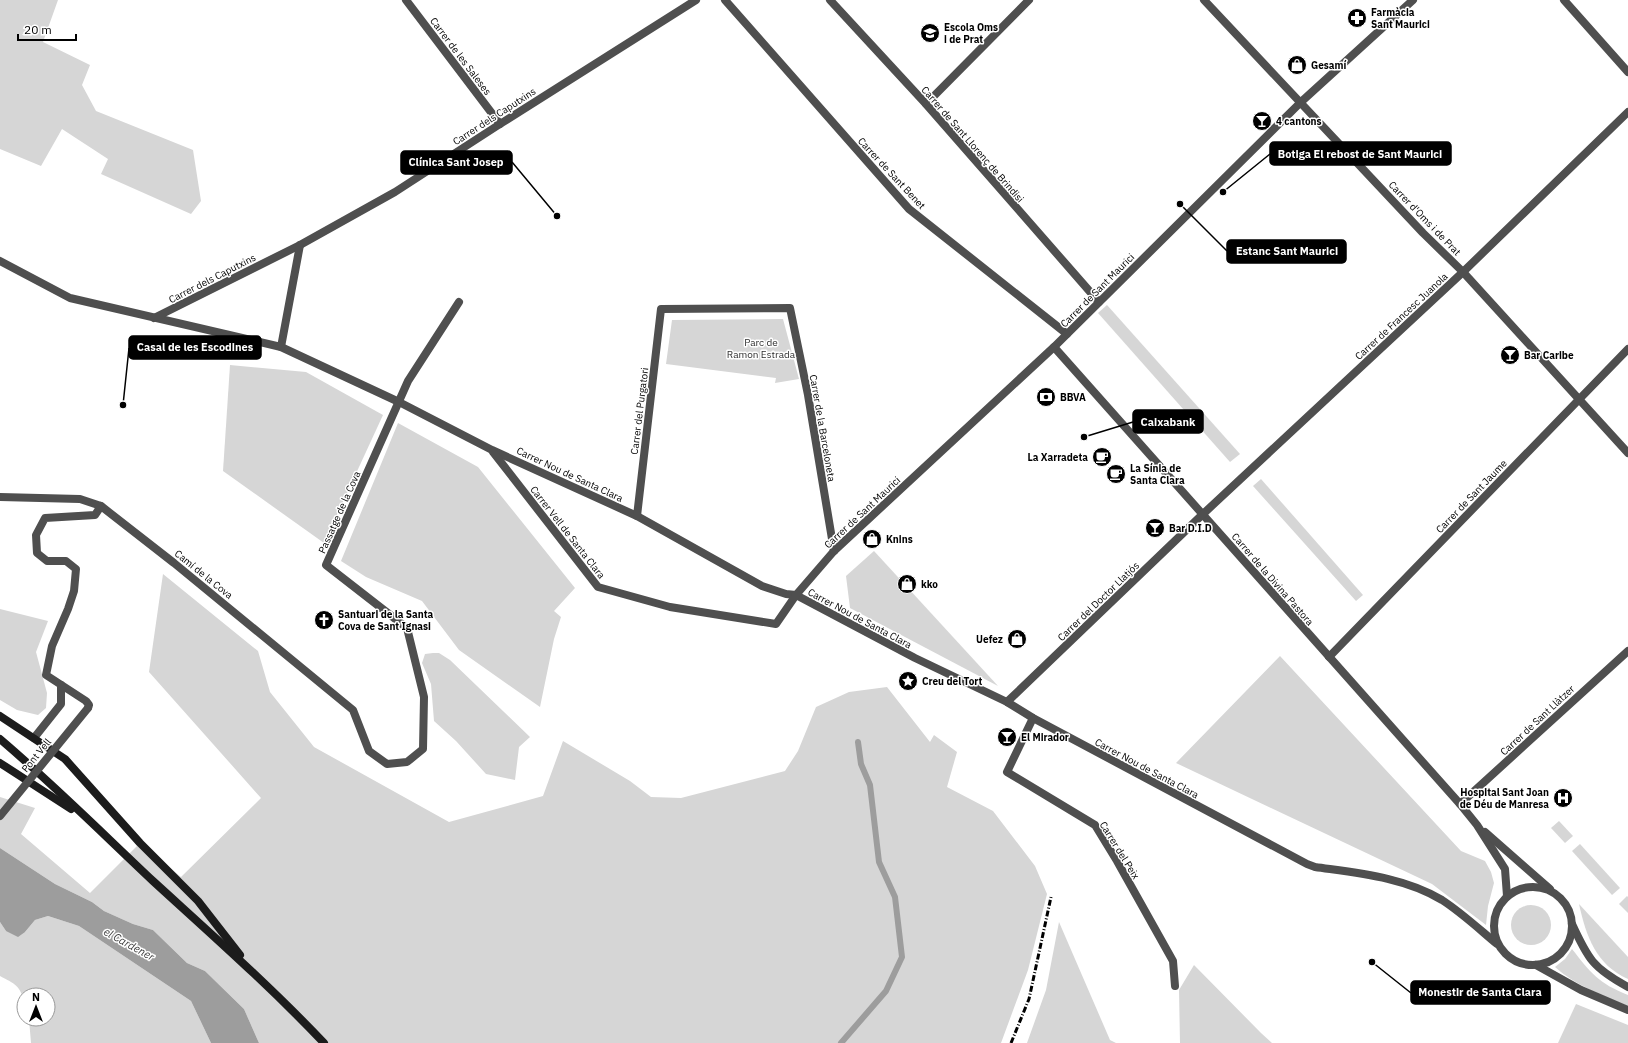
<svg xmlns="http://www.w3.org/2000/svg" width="1628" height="1043" viewBox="0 0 1628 1043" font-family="'IBM Plex Sans',sans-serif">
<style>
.green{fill:#d6d6d6}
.water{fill:#9d9d9d}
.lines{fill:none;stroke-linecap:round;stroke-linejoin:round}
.stream{stroke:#9d9d9d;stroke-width:6}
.pedestrian{stroke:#4f4f4f;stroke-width:8}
.minor{stroke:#4f4f4f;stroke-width:8}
.secondary{stroke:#1c1c1c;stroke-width:8}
.rail{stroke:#000;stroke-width:3;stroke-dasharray:6 2 1 2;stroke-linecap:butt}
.pedestrian-bridge{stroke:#4f4f4f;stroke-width:8}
.labels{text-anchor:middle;stroke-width:3;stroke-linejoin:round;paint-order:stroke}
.poi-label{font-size:10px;font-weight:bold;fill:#000;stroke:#fff;text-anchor:start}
.street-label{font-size:10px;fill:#000;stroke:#fff}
.park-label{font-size:10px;fill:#2d2d2d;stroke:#fff}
.water-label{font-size:11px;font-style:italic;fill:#3e3e3e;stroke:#fff}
.leader{fill:none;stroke:#000;stroke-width:1.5}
.callout-dot{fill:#000;stroke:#fff;stroke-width:1.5}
.callout{fill:#000;stroke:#000;stroke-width:1.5}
.callout-label{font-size:11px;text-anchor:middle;font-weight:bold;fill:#fff}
</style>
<rect width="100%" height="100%" fill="#fff"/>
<g class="green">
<path d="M 0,0 L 58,0 L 43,42 L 90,65 L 82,85 L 96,111 L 193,150 L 201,201 L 191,214 L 101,174 L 108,159 L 62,129 L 41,166 L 0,149 Z"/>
<path d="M 1107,305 L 1240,454 L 1230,462 L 1098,313 Z"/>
<path d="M 783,319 L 799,379 L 775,383 L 776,378 L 666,364 L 672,320 Z"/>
<path d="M 230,365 L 306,372 L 383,415 L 324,543 L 223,471 Z"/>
<path d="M 398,423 L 478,467 L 575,588 L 554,611 L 561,617 L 554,639 L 540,707 L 459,650 L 422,601 L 366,577 L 341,561 Z"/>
<path d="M 1261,479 L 1363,595 L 1356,601 L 1253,486 Z"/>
<path d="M 874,551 L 998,686 L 850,608 L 846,576 Z"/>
<path d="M 163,574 L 258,651 L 270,692 L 314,747 L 449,822 L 543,796 L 563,741 L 630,781 L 651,797 L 681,798 L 785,771 L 798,751 L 816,707 L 849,692 L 887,687 L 930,742 L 934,735 L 957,752 L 947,787 L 993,811 L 1035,866 L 1047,894 L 1028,970 L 1001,1043 L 259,1043 L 244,1009 L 205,971 L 187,963 L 153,930 L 133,924 L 104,911 L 92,902 L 55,884 L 0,848 L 0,797 L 35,808 L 21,834 L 90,893 L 140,843 L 181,877 L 261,798 L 149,672 Z"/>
<path d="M 0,609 L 48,621 L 36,652 L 47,693 L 46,708 L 38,715 L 17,710 L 0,700 Z"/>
<path d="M 433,653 L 439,653 L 450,660 L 530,737 L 519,747 L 515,780 L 486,774 L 456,741 L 434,721 L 431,684 L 422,663 L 425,654 Z"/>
<path d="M 1280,656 L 1461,851 L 1485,861 L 1491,872 L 1494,883 L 1488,906 L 1486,925 L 1432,884 L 1176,763 Z"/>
<path d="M 1559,821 L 1573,836 L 1565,843 L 1551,828 Z"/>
<path d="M 1580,844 L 1620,888 L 1612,895 L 1572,851 Z"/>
<path d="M 1627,896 L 1628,897 L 1628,913 L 1619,904 Z"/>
<path d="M 1579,904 L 1628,957 L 1628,979 C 1596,965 1586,936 1579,904 Z"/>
<circle cx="1531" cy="925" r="20"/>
<path d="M 48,916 L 79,926 L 191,1001 L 211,1043 L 31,1043 L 29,1019 L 48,1019 L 48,995 L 24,995 L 24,1002 C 20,985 15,984 0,976 L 0,922 L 6,931 L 25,932 L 35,920 Z"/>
<path d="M 1059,922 L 1110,1040 L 1116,1043 L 1027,1043 L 1046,990 Z"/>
<path d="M 1572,949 C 1591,973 1598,983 1628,995 L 1628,1006 C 1602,995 1576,986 1555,967 L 1565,959 Z"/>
<path d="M 1194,965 L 1261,1033 L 1272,1043 L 1180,1043 L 1179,990 Z"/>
<path d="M 1576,1004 L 1628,1025 L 1628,1043 L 1558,1043 Z"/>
</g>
<path class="water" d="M 0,848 L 55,884 L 92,902 L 104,911 L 133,924 L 153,930 L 187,963 L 205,971 L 244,1009 L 259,1043 L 211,1043 L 191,1001 L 79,926 L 48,916 L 35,920 L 25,932 L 18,937 L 6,931 L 0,922 Z"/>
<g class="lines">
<path class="stream" d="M 841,1043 L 886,991 L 902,957 L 895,897 L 879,862 L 870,785 L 861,764 L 858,742"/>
<g class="pedestrian">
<path d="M 88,708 L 89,705 L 86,701 L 46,675 L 52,646 L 68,609 L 74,591 L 76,569 L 66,561 L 47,561 L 37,553 L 36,535 L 45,518 L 95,515 L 101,506"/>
<path d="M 34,738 L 61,704 L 61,685"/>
</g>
<g class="minor">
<path d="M 406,0 L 500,124"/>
<path d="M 725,0 L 909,209 L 1067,334"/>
<path d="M 830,0 L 926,104 L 1099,302"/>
<path d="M 1204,0 L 1423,233 L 1463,272 L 1628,453"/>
<path d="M 1564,0 L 1628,72"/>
<path d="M 926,104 L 1029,0"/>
<path d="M 0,261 L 70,298 L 281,347 L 399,402 L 492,450 L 637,516 L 762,586 L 786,594 L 796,595 L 915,658 L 1007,702 L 1033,718 L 1307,864 L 1315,867 C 1357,873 1404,877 1442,900 C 1462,913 1479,929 1497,944"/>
<path d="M 154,318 L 300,245 L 395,192 L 500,124 L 696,0"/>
<path d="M 281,347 L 300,245"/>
<path d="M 1054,347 L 1460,804 L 1477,825 L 1505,869 L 1507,896"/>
<path d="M 493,452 L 598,587 L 670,607 L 776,624 L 796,595 L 834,551 L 1054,347 L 1301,102 L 1413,0"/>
<path d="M 0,497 L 80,499 L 101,506 L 174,563 L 353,710 L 369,751 L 387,764 L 407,762 L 423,749 L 424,697 L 407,628 L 326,565 L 408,381 L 459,302"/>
<path d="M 637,516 L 661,309 L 790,308 L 808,395 L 834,551"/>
<path d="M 1329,657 L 1628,349"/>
<path d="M 1007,702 L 1203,514 L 1463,272 L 1628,112"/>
<path d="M 1033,718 L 1007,772 L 1095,825 L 1117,861 L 1173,961 L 1175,986"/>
<path d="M 1460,804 L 1628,651"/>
<path d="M 1485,832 L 1550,889"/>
<circle cx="1533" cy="926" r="39"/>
<path d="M 1572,924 C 1588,959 1593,968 1628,987"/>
<path d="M 1536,965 L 1581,990 L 1628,1010"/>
</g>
<g class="secondary">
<path d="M 0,716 L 65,759 L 140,843 L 198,901 L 240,955"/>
<path d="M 0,739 C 53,784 102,833 153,881 C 211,934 270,986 324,1043"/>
<path d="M 0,763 L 71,809"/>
</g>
<path class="rail" d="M 1011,1043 L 1029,999 L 1051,897"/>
<path class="pedestrian-bridge" d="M 0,816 L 88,708"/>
</g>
<defs>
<symbol id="pharmacy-disc" viewBox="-11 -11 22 22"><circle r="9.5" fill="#000" stroke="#fff"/><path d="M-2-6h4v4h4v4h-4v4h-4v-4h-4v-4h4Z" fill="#fff"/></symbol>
<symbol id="school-disc" viewBox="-11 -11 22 22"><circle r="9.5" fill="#000" stroke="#fff"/><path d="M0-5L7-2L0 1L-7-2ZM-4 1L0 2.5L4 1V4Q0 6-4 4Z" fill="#fff"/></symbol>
<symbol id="shop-disc" viewBox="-11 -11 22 22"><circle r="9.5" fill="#000" stroke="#fff"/><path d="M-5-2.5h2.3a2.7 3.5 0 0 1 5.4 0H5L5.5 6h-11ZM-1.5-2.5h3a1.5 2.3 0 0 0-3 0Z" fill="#fff"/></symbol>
<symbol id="bar-disc" viewBox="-11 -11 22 22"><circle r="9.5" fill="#000" stroke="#fff"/><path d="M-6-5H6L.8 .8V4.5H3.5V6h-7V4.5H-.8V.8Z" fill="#fff"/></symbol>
<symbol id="bank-disc" viewBox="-11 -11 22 22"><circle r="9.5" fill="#000" stroke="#fff"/><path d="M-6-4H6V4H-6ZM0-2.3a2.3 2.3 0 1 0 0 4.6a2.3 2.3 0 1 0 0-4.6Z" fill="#fff"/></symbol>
<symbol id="cafe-disc" viewBox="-11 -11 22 22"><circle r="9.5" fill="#000" stroke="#fff"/><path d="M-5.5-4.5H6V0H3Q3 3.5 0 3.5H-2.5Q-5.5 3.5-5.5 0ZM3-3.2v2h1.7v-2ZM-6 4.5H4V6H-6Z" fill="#fff"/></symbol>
<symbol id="church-disc" viewBox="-11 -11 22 22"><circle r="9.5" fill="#000" stroke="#fff"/><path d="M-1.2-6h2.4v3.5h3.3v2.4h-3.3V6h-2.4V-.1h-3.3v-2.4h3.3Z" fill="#fff"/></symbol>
<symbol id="sight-disc" viewBox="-11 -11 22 22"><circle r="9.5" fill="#000" stroke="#fff"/><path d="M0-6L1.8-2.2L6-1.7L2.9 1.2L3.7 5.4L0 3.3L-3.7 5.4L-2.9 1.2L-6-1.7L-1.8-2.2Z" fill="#fff"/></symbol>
<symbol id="hospital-disc" viewBox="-11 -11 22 22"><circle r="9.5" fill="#000" stroke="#fff"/><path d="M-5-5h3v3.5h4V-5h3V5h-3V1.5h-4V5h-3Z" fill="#fff"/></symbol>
</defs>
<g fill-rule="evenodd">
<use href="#pharmacy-disc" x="1346" y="7" width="22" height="22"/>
<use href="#school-disc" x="919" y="22" width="22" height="22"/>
<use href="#shop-disc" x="1286" y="54" width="22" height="22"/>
<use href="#bar-disc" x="1251" y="110" width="22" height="22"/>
<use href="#bar-disc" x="1499" y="344" width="22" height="22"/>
<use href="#bank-disc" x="1035" y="386" width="22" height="22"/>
<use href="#cafe-disc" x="1091" y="446" width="22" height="22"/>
<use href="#cafe-disc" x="1105" y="463" width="22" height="22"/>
<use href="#bar-disc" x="1144" y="517" width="22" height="22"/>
<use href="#shop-disc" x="861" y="528" width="22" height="22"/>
<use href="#shop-disc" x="896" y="573" width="22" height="22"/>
<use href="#church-disc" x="313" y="609" width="22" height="22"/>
<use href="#shop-disc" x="1006" y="628" width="22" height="22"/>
<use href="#sight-disc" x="897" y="670" width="22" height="22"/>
<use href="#bar-disc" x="996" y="726" width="22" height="22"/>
<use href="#hospital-disc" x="1552" y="787" width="22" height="22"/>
</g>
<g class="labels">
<g class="poi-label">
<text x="1371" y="16">Farmàcia<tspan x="1371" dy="12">Sant Maurici</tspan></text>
<text x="944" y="31">Escola Oms<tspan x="944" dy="12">i de Prat</tspan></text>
<text x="1311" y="69">Gesamí</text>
<text x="1276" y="125">4 cantons</text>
<text x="1524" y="359">Bar Caribe</text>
<text x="1060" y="401">BBVA</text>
<text x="1088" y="461" text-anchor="end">La Xarradeta</text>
<text x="1130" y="472">La Sínia de<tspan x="1130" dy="12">Santa Clara</tspan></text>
<text x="1169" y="532">Bar D.I.D</text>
<text x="886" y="543">Knins</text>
<text x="921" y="588">kko</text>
<text x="338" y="618">Santuari de la Santa<tspan x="338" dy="12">Cova de Sant Ignasi</tspan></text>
<text x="1003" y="643" text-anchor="end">Uefez</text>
<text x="922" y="685">Creu del Tort</text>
<text x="1021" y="741">El Mirador</text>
<text x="1549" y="796" text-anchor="end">Hospital Sant Joan<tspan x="1549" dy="12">de Déu de Manresa</tspan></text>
</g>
<g class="street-label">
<text transform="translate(461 56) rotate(53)" y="4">Carrer de les Saleses</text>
<text transform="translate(494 116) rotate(-33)" y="4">Carrer dels Caputxins</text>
<text transform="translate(973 144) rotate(49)" y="4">Carrer de Sant Llorenç de Brindisi</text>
<text transform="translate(892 173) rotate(47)" y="4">Carrer de Sant Benet</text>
<text transform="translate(1425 218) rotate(46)" y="4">Carrer d'Oms i de Prat</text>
<text transform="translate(212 278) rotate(-27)" y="4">Carrer dels Caputxins</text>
<text transform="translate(1097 290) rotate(-45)" y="4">Carrer de Sant Maurici</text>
<text transform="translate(1401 316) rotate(-43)" y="4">Carrer de Francesc Juanola</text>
<text transform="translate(639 411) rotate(-83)" y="4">Carrer del Purgatori</text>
<text transform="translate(823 428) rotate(80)" y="4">Carrer de la Barceloneta</text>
<text transform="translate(570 474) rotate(25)" y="4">Carrer Nou de Santa Clara</text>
<text transform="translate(1471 496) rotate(-46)" y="4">Carrer de Sant Jaume</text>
<text transform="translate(339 512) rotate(-66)" y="4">Passatge de la Cova</text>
<text transform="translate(862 512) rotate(-43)" y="4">Carrer de Sant Maurici</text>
<text transform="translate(568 532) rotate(52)" y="4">Carrer Vell de Santa Clara</text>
<text transform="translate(204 574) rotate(39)" y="4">Camí de la Cova</text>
<text transform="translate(1273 579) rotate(49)" y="4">Carrer de la Divina Pastora</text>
<text transform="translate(1098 601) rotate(-44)" y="4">Carrer del Doctor Llatjós</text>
<text transform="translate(860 618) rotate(28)" y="4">Carrer Nou de Santa Clara</text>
<text transform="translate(1537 720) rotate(-43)" y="4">Carrer de Sant Llàtzer</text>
<text transform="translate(36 755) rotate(-51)" y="4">Pont Vell</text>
<text transform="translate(1147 768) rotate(28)" y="4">Carrer Nou de Santa Clara</text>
<text transform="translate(1120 850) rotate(58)" y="4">Carrer del Peix</text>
</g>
<g class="park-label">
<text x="761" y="346">Parc de<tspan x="761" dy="12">Ramon Estrada</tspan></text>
</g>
<g class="water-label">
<text transform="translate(129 944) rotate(29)" y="4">el Cardener</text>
</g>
</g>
<path class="leader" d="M1223 192L1270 154M557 216L512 162M1180 204L1227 251M123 405L129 348M1084 437L1133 422M1372 962L1411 993"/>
<g class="callout-dot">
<circle cx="1223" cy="192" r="4"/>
<circle cx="557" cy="216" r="4"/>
<circle cx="1180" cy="204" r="4"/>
<circle cx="123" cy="405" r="4"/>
<circle cx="1084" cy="437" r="4"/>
<circle cx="1372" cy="962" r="4"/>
</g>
<g class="callout">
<rect x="1270" y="142" width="181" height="23" rx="4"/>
<rect x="401" y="151" width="111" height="23" rx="4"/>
<rect x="1227" y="240" width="119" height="23" rx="4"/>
<rect x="129" y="336" width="132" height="23" rx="4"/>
<rect x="1133" y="410" width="70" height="23" rx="4"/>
<rect x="1411" y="981" width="139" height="23" rx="4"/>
</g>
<g class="callout-label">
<text x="1360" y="158">Botiga El rebost de Sant Maurici</text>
<text x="456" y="166">Clínica Sant Josep</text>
<text x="1287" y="255">Estanc Sant Maurici</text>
<text x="195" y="351">Casal de les Escodines</text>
<text x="1168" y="426">Caixabank</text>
<text x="1480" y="996">Monestir de Santa Clara</text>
</g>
<g transform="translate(36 1007)"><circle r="19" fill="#ffffff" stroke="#999999"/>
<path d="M0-3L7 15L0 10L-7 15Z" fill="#000000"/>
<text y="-6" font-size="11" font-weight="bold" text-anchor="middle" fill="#000000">N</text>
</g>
<path d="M18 34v6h58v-6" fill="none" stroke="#000000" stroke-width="2"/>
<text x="24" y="34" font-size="12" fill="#000000" stroke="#ffffff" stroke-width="3" paint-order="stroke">20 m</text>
</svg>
